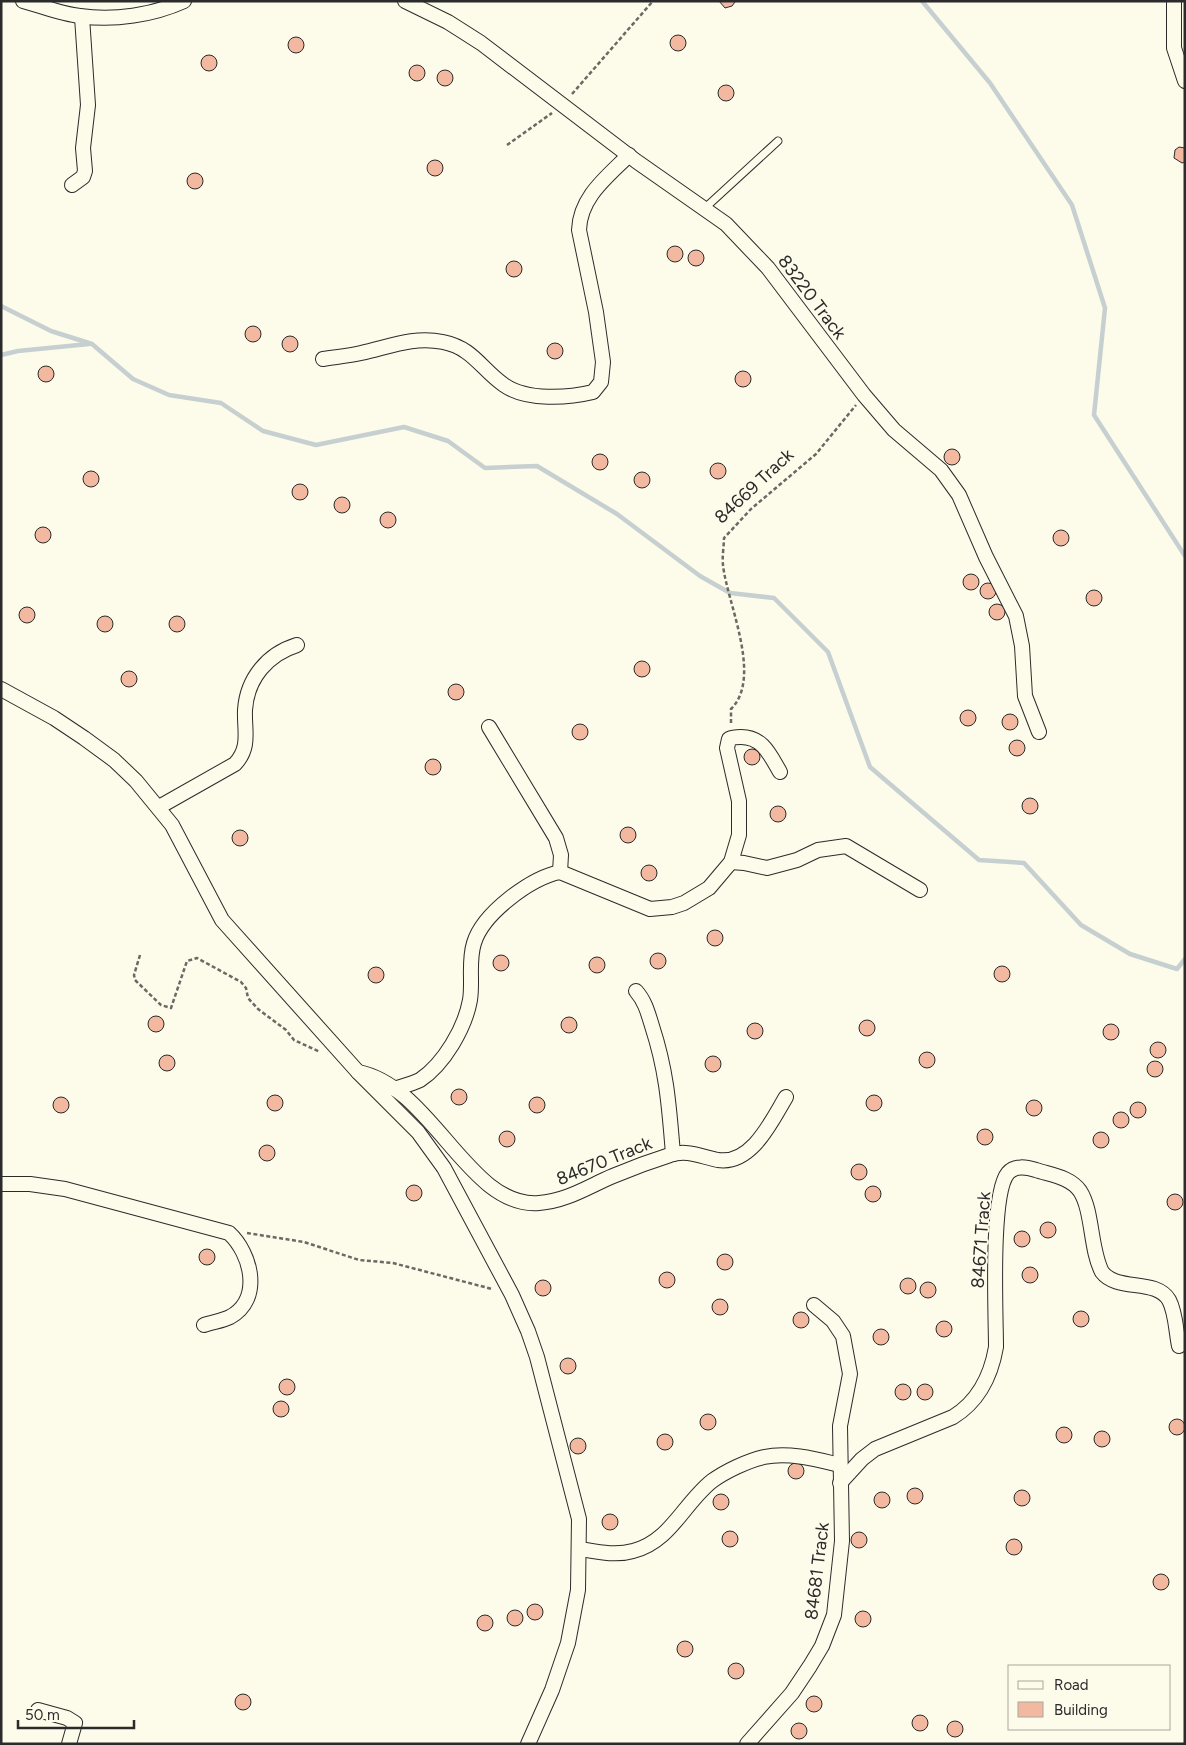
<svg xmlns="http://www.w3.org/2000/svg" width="1186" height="1745" viewBox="0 0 1186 1745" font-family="Figtree,sans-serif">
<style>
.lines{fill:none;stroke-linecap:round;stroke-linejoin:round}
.stream{stroke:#c7d0d0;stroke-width:4.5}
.building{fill:#f2b8a0;stroke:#2b2b2b}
.service-casing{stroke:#2b2b2b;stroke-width:9}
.minor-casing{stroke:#2b2b2b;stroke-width:16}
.path{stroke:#6a6964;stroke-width:2.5;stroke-dasharray:4 2.5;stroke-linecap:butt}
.service{stroke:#fdfbea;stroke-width:7}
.minor{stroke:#fdfbea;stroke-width:14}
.labels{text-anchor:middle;stroke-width:4;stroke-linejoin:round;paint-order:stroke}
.street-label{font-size:18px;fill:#2b2b2b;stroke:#fdfbea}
</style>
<rect width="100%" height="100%" fill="#fdfbea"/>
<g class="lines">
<g class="stream">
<path d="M 922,1 L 990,83 L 1072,205 L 1105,308 L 1094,415 L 1185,556"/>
<path d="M 1,306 L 51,331 L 92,344 L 133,379 L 169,395 L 221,403 L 263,431 L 316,445 L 404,427 L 448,441 L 485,468 L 537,466 L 617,514 L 700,576 L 730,593 L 774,598 L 828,652 L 870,767 L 979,860 L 1024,863 L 1081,925 L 1130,954 L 1177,969 L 1185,959"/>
<path d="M 1,355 L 18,351 L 89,344"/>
</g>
</g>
<g class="building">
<path d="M 719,1 L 735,1 L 735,2 L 732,6 L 725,8 Z"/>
<circle cx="678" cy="43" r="8"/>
<circle cx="296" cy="45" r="8"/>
<circle cx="209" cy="63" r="8"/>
<circle cx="417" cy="73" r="8"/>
<circle cx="445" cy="78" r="8"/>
<circle cx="726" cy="93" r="8"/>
<path d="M 1179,147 L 1185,148 L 1185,162 L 1182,163 L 1174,158 L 1175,150 Z"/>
<circle cx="435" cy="168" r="8"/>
<circle cx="195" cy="181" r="8"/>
<circle cx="675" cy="254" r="8"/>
<circle cx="696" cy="258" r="8"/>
<circle cx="514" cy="269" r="8"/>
<circle cx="253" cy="334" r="8"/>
<circle cx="290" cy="344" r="8"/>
<circle cx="555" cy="351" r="8"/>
<circle cx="46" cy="374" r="8"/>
<circle cx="743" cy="379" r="8"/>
<circle cx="952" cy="457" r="8"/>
<circle cx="600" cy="462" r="8"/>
<circle cx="718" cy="471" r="8"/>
<circle cx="91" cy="479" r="8"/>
<circle cx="642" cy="480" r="8"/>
<circle cx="300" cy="492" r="8"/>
<circle cx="342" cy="505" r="8"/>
<circle cx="388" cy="520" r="8"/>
<circle cx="43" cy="535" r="8"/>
<circle cx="1061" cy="538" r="8"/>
<circle cx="971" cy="582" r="8"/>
<circle cx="988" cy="591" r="8"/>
<circle cx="1094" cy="598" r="8"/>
<circle cx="997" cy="612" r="8"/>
<circle cx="27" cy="615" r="8"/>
<circle cx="105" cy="624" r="8"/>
<circle cx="177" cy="624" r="8"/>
<circle cx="642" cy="669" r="8"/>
<circle cx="129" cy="679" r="8"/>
<circle cx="456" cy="692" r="8"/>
<circle cx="968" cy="718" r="8"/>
<circle cx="1010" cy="722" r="8"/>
<circle cx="580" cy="732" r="8"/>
<circle cx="1017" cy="748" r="8"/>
<circle cx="752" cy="757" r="8"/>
<circle cx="433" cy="767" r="8"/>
<circle cx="1030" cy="806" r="8"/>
<circle cx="778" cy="814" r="8"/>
<circle cx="628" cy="835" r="8"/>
<circle cx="240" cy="838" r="8"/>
<circle cx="649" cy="873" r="8"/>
<circle cx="715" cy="938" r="8"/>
<circle cx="658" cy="961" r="8"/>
<circle cx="501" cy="963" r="8"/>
<circle cx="597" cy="965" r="8"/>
<circle cx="1002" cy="974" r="8"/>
<circle cx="376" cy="975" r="8"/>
<circle cx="156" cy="1024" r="8"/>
<circle cx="569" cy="1025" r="8"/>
<circle cx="867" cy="1028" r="8"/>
<circle cx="755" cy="1031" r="8"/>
<circle cx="1111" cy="1032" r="8"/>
<circle cx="1158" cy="1050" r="8"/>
<circle cx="927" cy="1060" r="8"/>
<circle cx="167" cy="1063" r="8"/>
<circle cx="713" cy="1064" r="8"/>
<circle cx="1155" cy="1069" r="8"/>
<circle cx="459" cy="1097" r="8"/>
<circle cx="874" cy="1103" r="8"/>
<circle cx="275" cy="1103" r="8"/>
<circle cx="61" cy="1105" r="8"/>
<circle cx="537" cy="1105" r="8"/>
<circle cx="1034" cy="1108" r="8"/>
<circle cx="1138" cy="1110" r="8"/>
<circle cx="1121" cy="1120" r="8"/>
<circle cx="985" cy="1137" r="8"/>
<circle cx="507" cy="1139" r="8"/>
<circle cx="1101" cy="1140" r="8"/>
<circle cx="267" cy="1153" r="8"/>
<circle cx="859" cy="1172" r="8"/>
<circle cx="414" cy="1193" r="8"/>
<circle cx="873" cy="1194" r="8"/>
<circle cx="1175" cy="1202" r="8"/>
<circle cx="1048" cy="1230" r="8"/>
<circle cx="1022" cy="1239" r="8"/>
<circle cx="207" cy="1257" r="8"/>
<circle cx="725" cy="1262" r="8"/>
<circle cx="1030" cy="1275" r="8"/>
<circle cx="667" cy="1280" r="8"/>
<circle cx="908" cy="1286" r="8"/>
<circle cx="543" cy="1288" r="8"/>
<circle cx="928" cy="1290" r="8"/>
<circle cx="720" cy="1307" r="8"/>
<circle cx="1081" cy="1319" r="8"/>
<circle cx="801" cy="1320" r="8"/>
<circle cx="944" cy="1329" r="8"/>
<circle cx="881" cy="1337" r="8"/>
<circle cx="568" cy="1366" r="8"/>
<circle cx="287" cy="1387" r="8"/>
<circle cx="903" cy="1392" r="8"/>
<circle cx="925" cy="1392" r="8"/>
<circle cx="281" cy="1409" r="8"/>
<circle cx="708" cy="1422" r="8"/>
<circle cx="1177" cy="1427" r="8"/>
<circle cx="1064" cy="1435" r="8"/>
<circle cx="1102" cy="1439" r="8"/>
<circle cx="665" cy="1442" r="8"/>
<circle cx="578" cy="1446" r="8"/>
<circle cx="796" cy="1471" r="8"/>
<circle cx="915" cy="1496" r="8"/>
<circle cx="1022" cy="1498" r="8"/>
<circle cx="882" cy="1500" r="8"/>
<circle cx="721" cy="1502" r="8"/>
<circle cx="610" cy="1522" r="8"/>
<circle cx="730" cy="1539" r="8"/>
<circle cx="859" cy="1540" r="8"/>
<circle cx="1014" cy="1547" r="8"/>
<circle cx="1161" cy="1582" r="8"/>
<circle cx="535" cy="1612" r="8"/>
<circle cx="515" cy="1618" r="8"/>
<circle cx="863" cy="1619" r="8"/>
<circle cx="485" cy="1623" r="8"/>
<circle cx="685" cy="1649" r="8"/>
<circle cx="736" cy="1671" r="8"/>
<circle cx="243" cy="1702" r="8"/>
<circle cx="814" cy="1704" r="8"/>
<circle cx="920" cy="1723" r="8"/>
<circle cx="955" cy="1729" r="8"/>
<circle cx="799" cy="1731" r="8"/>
</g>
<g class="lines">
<defs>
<path id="service" d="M 705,208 L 778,141"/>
<g id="minor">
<path d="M 23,1 C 42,6 61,14 80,16 C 114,21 153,15 184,1"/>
<path d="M 405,1 L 448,22 L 481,43 L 636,161 L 726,224 L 768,268 L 864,395 L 894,430 L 941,470 L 959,495 L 986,557 L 1016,616 L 1022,646 L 1025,696 L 1039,732"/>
<path d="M 1174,1 L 1174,48 L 1185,81"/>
<path d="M 72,185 L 83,177 L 85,171 L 83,148 L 88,105 L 82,17"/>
<path d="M 323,359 C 335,357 348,356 361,353 C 389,347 413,336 443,342 C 473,348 481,369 504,385 C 527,401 568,398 593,392 L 601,382 L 603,362 L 596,312 L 579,230 C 580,197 607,177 629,155"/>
<path d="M 1,689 L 54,718 L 84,738 L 114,760 L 136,781 L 172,825 L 222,920 L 358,1072 L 418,1132 L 444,1168 L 512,1295 L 528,1331 L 537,1357 L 579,1519 L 578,1590 L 568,1643 L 552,1690 L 528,1744"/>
<path d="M 489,727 L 556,838 L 561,855 L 560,872"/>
<path d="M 159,807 L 235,764 C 251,747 244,730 245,710 C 247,678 268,654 297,645"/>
<path d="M 731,862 L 744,863 L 767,868 L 797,860 L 818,850 L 846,846 L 920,890"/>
<path d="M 636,991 C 645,1001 648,1013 652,1026 C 667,1072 669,1106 673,1154"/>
<path d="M 358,1072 C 432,1086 469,1209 539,1203 C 567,1201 589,1186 613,1176 C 632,1168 651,1161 670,1155 C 687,1149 702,1157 718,1160 C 752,1165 772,1120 786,1097"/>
<path d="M 394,1089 C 403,1086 412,1084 420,1080 C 444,1064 465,1028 470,1000 C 473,981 468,962 474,943 C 483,913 531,878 560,872 L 650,909 L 672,907 L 684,903 L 709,888 L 731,862 L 739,835 L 739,801 L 727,748 L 729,739 C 733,737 736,737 741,737 C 763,737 770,755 780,772"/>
<path d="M 1,1184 L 30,1184 L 65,1189 L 229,1233 C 251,1253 263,1299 230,1317 C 222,1321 212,1322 204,1325"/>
<path d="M 840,1483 L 862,1459 L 875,1449 L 953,1417 C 979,1401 991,1376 996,1347 C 996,1316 990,1194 1008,1173 C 1015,1165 1026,1167 1036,1170 C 1051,1175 1070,1177 1080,1191 C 1093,1211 1090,1249 1102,1272 C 1117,1292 1156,1278 1169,1300 C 1176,1313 1176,1332 1179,1346"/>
<path d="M 580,1549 C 598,1552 616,1556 633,1551 C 670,1542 684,1503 712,1481 C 726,1471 747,1461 764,1457 C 789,1452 815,1459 840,1465"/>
<path d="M 38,1710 L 67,1718 L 75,1723 L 69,1744"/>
<path d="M 747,1744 L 792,1693 L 810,1666 L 822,1646 L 834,1615 L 842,1541 L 840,1426 L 850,1374 L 843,1336 L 833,1321 L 814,1305"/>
</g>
</defs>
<use href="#service" class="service-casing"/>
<use href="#minor" class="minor-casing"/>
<g class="path">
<path d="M 572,94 L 653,1"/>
<path d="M 507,145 L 552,113"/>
<path d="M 731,723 L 731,709 C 763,677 727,603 723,565 C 722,556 724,546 724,538 L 751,509 L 816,454 L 856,405"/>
<path d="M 140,955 L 134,975 L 135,980 L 161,1005 L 171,1008 L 187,961 L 197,958 L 241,982 L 246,988 L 248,998 L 258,1009 L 286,1030 L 294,1040 L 320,1052"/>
<path d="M 247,1233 L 304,1242 L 359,1260 L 393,1263 L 492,1289"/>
</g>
<use href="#service" class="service"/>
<use href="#minor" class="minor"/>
</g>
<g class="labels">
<g class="street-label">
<text transform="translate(812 297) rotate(53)" y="6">83220 Track</text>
<text transform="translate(754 486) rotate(-43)" y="6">84669 Track</text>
<text transform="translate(604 1161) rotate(-22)" y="6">84670 Track</text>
<text transform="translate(981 1240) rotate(-86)" y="6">84671 Track</text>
<text transform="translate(817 1571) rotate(-83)" y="6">84681 Track</text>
</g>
</g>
<rect width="1186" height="1745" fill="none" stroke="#2b2b2b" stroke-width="5"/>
<rect x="1008" y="1665" width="162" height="65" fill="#fdfbea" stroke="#a9a89e"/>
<rect x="1018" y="1681" width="25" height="8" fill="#fdfbea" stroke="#a9a89e"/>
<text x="1054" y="1690" font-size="15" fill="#2b2b2b">Road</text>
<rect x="1018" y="1702" width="25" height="15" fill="#f2b8a0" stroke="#a9a89e"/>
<text x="1054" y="1715" font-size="15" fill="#2b2b2b">Building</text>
<path d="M18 1720v8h116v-8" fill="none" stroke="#2b2b2b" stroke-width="2.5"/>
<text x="25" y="1720" font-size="15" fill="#2b2b2b" stroke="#fdfbea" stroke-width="4" paint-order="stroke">50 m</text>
</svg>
